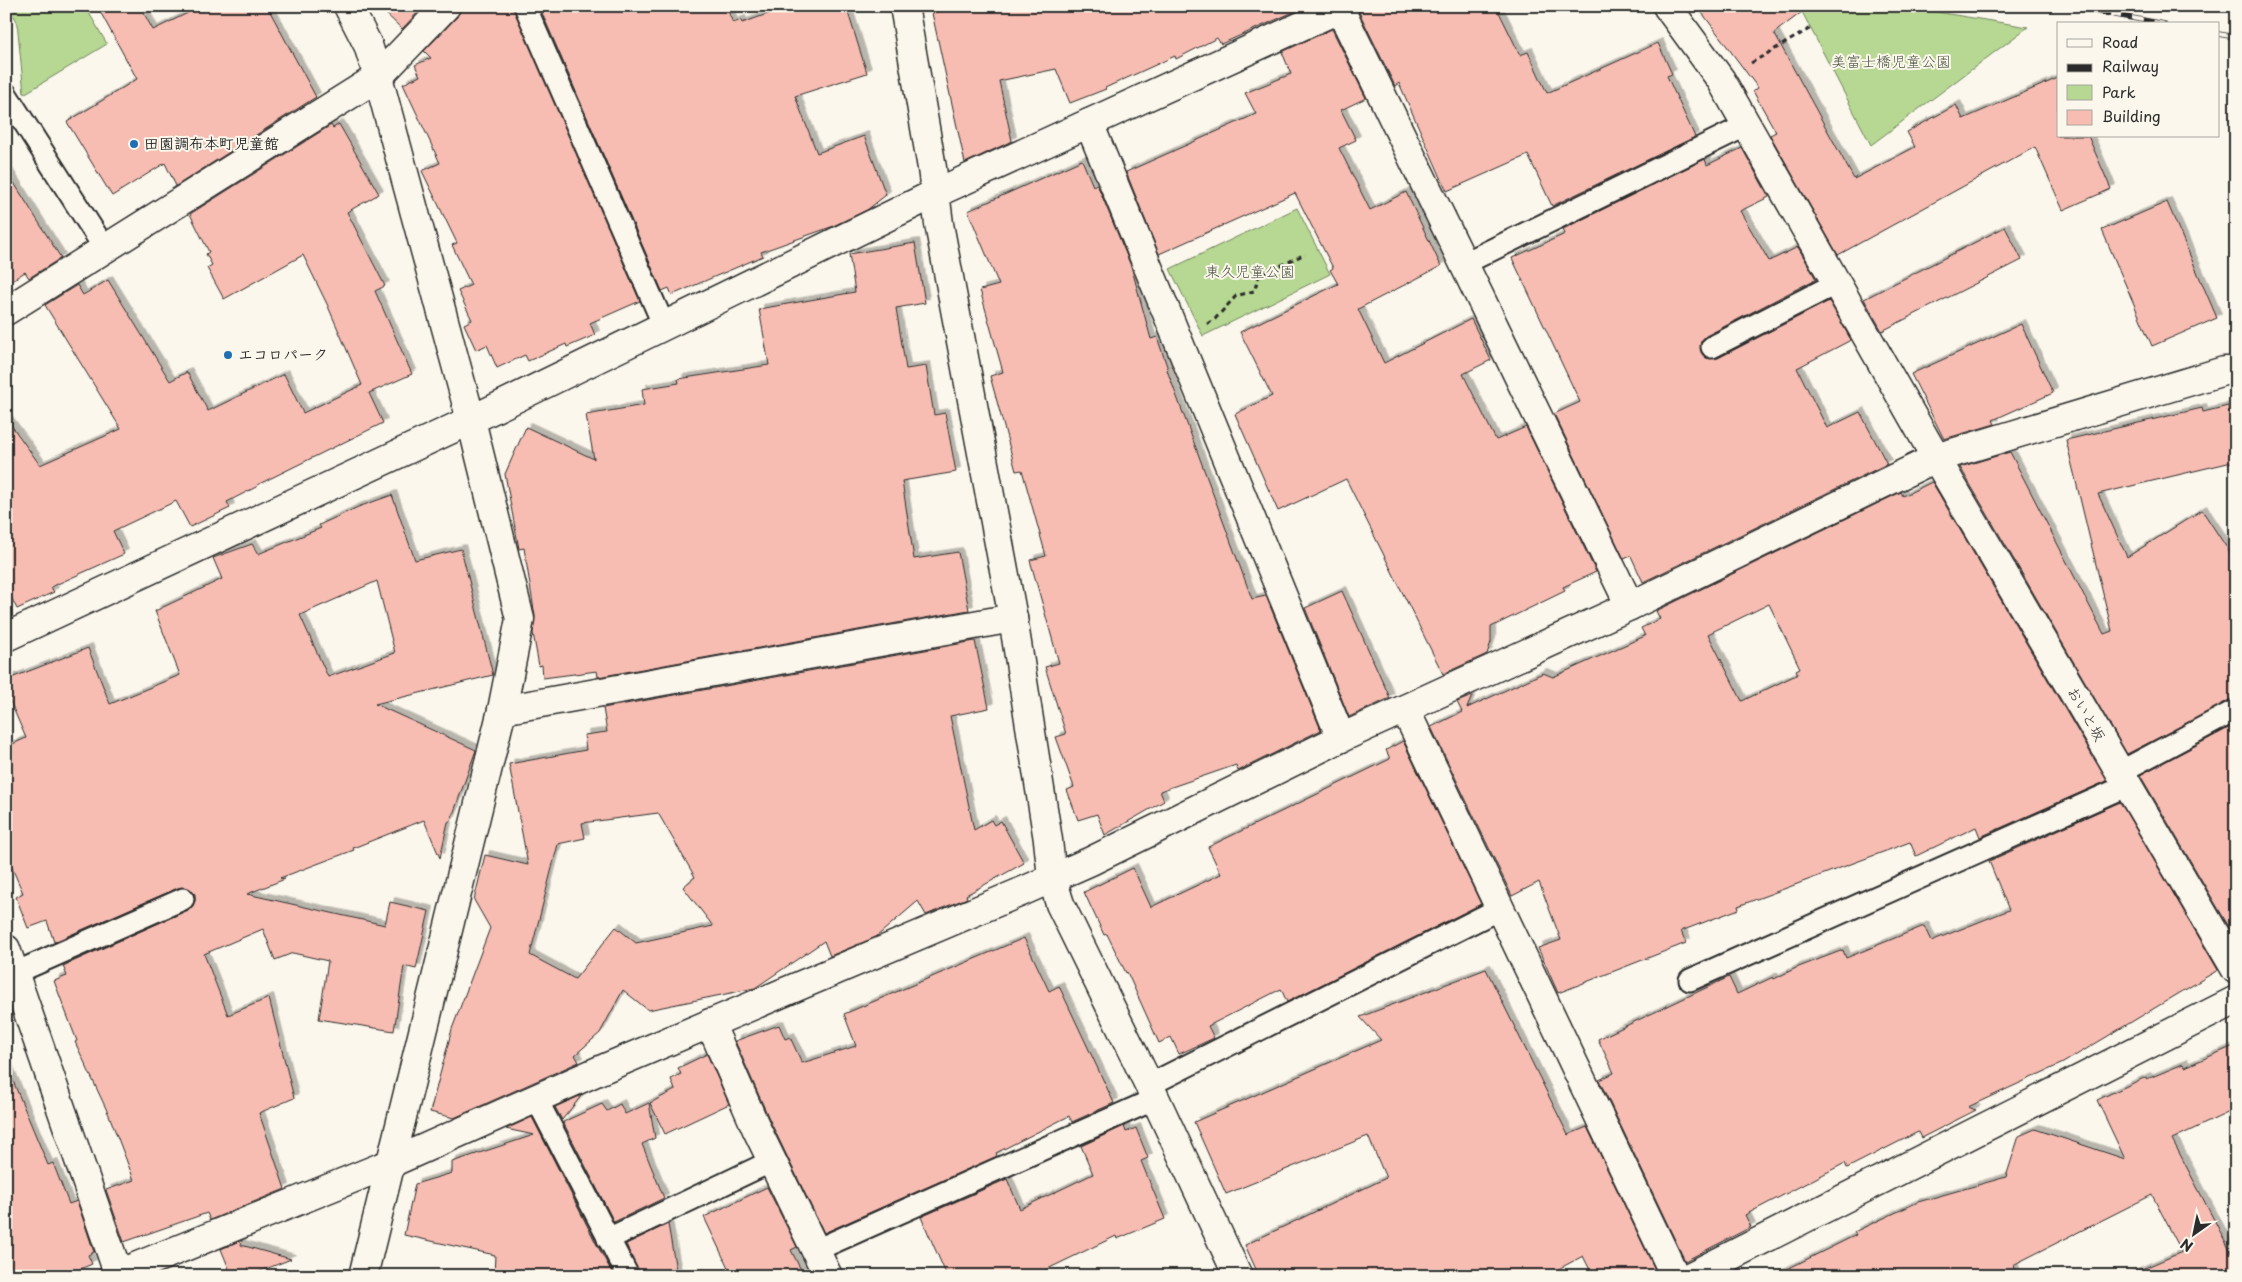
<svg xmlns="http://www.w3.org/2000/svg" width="2242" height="1282" viewBox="0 0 2242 1282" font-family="'Playpen Sans','Klee One',sans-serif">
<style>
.green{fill:#b6d892;stroke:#70825e}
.building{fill:#f8bdb2;stroke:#2b2b2b;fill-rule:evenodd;filter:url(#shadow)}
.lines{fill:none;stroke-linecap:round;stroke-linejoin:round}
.service-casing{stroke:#2b2b2b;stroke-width:25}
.pedestrian-casing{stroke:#2b2b2b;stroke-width:31}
.minor-casing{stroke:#2b2b2b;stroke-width:31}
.tertiary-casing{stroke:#2b2b2b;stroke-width:31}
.path{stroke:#2b2b2b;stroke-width:3;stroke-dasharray:5 4;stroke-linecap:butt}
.service{stroke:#fbf7ec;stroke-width:21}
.pedestrian{stroke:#fbf7ec;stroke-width:28}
.minor{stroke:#fbf7ec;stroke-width:28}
.tertiary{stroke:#fbf7ec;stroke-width:28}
.rail-casing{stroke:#2b2b2b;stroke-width:5.5}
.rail{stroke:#fbf7ec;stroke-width:4;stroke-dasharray:11;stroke-linecap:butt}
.poi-dot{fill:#1f6fb2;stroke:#fbf7ec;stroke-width:2}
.labels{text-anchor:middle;stroke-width:4;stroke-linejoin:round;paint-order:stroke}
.park-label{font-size:15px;fill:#4e5645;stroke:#fbf7ec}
.poi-label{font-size:15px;font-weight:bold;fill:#2b2b2b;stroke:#fbf7ec;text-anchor:start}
.street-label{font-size:15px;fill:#2b2b2b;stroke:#fbf7ec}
</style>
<defs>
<filter id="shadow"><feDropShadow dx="4.5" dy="-4.5" stdDeviation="0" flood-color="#0004"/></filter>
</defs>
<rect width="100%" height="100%" fill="#fbf7ec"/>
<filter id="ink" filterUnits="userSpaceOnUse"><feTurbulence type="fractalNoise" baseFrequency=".02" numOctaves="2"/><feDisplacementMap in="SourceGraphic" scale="10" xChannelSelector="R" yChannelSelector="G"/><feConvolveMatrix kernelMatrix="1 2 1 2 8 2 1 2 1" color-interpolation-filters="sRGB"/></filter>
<g filter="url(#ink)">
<g class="green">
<path d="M 7,6 L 85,6 L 107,44 L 24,94 L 17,21 Z"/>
<path d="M 1799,6 L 1900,6 L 2028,27 L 1871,145 Z"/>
<path d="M 1297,208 L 1330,274 L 1203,336 L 1170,269 Z"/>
</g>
<g class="building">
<path d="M 97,6 L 140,6 L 153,30 L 202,6 L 267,6 L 316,97 L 176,186 L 165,163 L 112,196 L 67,122 L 137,79 Z"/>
<path d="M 378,6 L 424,6 L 402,29 Z"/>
<path d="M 461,6 L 513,6 L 640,301 L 590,323 L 595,335 L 567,347 L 566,344 L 528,361 L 525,355 L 497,368 L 487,345 L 476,350 L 464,324 L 472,320 L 458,291 L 471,285 L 452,245 L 457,243 L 422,171 L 440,163 L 403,84 L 420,76 L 415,65 L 431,58 L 424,51 L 457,17 Z"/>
<path d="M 539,6 L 726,6 L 733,23 L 741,20 L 742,23 L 790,6 L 846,6 L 867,73 L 795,96 L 817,153 L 864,136 L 886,195 L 867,210 L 831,227 L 761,252 L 763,256 L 672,295 L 669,288 L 662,291 Z"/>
<path d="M 963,6 L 1307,6 L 1221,44 L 1217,38 L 1176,59 L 1175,56 L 1105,88 L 1106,89 L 1070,103 L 1056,69 L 999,81 L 1012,141 L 965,163 L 932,13 Z"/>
<path d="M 1360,6 L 1496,6 L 1520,55 L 1528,52 L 1547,93 L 1658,43 L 1672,74 L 1667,76 L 1695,137 L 1552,206 L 1528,155 L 1447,191 L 1399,83 L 1395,86 L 1359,12 Z"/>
<path d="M 1697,6 L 1810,6 L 1774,33 L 1854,179 L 1915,147 L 1907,132 L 1956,105 L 1963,119 L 2058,78 L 2058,136 L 2088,136 L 2111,189 L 2063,210 L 2035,147 L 1838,255 L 1770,135 L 1776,132 L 1753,91 L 1758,88 Z"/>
<path d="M 1332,29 L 1366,98 L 1341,110 L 1356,140 L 1339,148 L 1370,210 L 1406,192 L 1441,266 L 1358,309 L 1384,363 L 1471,319 L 1491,360 L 1463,374 L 1496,440 L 1526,427 L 1596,572 L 1563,587 L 1565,591 L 1491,627 L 1491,642 L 1487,654 L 1443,674 L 1346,479 L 1278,511 L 1235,414 L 1272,396 L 1240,332 L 1338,284 L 1330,270 L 1333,268 L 1295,193 L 1159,254 L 1126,172 L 1256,114 L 1245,93 L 1291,74 L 1282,52 Z"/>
<path d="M 339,124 L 379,194 L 347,212 L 385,286 L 375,291 L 412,374 L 369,393 L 383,423 L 257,485 L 258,486 L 227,502 L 230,508 L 190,527 L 176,501 L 113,531 L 124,554 L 51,587 L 54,592 L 17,609 L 6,587 L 6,418 L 40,465 L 121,429 L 45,305 L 77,285 L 83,295 L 108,280 L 170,381 L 187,372 L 208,411 L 284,374 L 303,413 L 362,385 L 327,304 L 303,255 L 224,299 L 207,268 L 212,265 L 206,254 L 209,252 L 190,214 L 331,125 L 333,128 Z"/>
<path d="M 1742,148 L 1769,197 L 1740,211 L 1769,261 L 1798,247 L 1816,279 L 1706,336 L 1701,341 L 1701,352 L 1706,358 L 1718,358 L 1829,301 L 1851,340 L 1797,368 L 1827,428 L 1860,412 L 1887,464 L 1643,582 L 1631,556 L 1624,559 L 1554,414 L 1580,402 L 1512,258 L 1565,234 L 1563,229 L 1705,159 L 1707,165 Z"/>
<path d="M 1082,160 L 1093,186 L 1097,184 L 1131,266 L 1151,339 L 1157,337 L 1168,369 L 1167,370 L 1252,599 L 1266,596 L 1321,730 L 1238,771 L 1236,765 L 1160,791 L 1164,801 L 1105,835 L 1097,814 L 1078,820 L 1067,790 L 1074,787 L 1056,737 L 1066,734 L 1045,667 L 1059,663 L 1030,560 L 1046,556 L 1022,470 L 1016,471 L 990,376 L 1003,372 L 980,290 L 999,285 L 968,211 Z"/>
<path d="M 6,170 L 61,258 L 29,278 L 25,272 L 6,284 Z"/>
<path d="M 2167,202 L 2217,318 L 2152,346 L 2102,230 Z"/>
<path d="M 2005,227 L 2022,260 L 1882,331 L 1864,299 Z"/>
<path d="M 915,243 L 925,303 L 896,308 L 906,369 L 926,366 L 934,415 L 945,413 L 956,472 L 902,481 L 914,559 L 958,552 L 969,610 L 598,677 L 597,671 L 543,678 L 542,665 L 539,666 L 533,633 L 535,616 L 524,548 L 519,549 L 505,474 L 526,427 L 594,459 L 586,415 L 644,405 L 642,389 L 679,383 L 678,379 L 769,365 L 759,309 L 855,292 L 849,254 Z"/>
<path d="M 2021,324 L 2053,393 L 1993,420 L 1995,424 L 1944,439 L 1911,374 Z"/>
<path d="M 2228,406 L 2236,433 L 2236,461 L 2098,494 L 2127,557 L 2202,510 L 2236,562 L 2236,698 L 2127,754 L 1960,467 L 2010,452 L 2104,634 L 2112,631 L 2066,440 L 2202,408 L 2203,412 Z"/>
<path d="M 1932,482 L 2107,781 L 1980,837 L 1976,827 L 1916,856 L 1910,842 L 1738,906 L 1739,909 L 1681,931 L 1686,943 L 1558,993 L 1538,948 L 1561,940 L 1539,882 L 1512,896 L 1431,727 L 1462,712 L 1457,702 L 1472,696 L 1467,708 L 1543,673 L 1553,677 L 1645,636 L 1641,628 L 1660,619 L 1656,611 L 1901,492 L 1903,496 ZM 1769,604 L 1800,668 L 1796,670 L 1798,674 L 1742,701 L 1708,634 Z"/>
<path d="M 392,495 L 415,560 L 461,549 L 493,675 L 375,704 L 476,750 L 451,820 L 448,822 L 440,858 L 424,820 L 353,848 L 354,850 L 280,878 L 285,879 L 247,894 L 385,925 L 390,902 L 429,911 L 416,969 L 404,966 L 394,1031 L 319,1019 L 328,961 L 293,953 L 275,960 L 263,929 L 204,954 L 228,1015 L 269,998 L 294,1098 L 259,1113 L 285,1189 L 210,1220 L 207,1213 L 124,1242 L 106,1190 L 134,1180 L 109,1115 L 75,1042 L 77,1041 L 54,981 L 67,976 L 63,966 L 188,910 L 195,901 L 195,894 L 190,889 L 178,888 L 54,942 L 47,921 L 28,928 L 16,897 L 23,893 L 6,854 L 6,747 L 26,738 L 6,692 L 6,680 L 88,648 L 110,704 L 180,675 L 155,611 L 222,579 L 213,558 L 252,544 L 258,554 L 321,528 L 319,525 L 358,507 ZM 377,581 L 395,653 L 328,677 L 300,615 Z"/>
<path d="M 1342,591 L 1390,698 L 1349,717 L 1305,608 Z"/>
<path d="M 975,641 L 989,708 L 950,716 L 974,830 L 991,820 L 994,825 L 1001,821 L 1024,863 L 966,895 L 967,898 L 926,915 L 918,901 L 876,937 L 830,956 L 824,941 L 755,988 L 648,1010 L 623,990 L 600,1033 L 575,1055 L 579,1062 L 454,1118 L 430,1112 L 452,1029 L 490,928 L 474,900 L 485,855 L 528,865 L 509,764 L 586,750 L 584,735 L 607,732 L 603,708 ZM 658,813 L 695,877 L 683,887 L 713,926 L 636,943 L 616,927 L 575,979 L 530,955 L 558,844 L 585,838 L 582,823 Z"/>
<path d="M 2236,724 L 2236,939 L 2140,775 Z"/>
<path d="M 1403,741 L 1481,904 L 1287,1002 L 1281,989 L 1208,1026 L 1214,1038 L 1179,1054 L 1171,1037 L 1159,1043 L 1127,972 L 1126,973 L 1107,934 L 1104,935 L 1084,892 L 1133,868 L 1151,907 L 1221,874 L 1208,847 L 1390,759 L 1386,750 Z"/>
<path d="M 2120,802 L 2218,970 L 2063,1063 L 1968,1107 L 1976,1110 L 1921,1138 L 1918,1132 L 1847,1168 L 1845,1163 L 1745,1215 L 1751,1227 L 1685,1261 L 1599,1080 L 1614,1073 L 1598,1039 L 1729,977 L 1737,994 L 1773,977 L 1774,979 L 1796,968 L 1843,950 L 1846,958 L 1924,926 L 1931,941 L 2009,910 L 1989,861 Z"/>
<path d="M 1024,938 L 1049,991 L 1059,986 L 1114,1103 L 1072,1122 L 1069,1116 L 996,1153 L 997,1156 L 824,1233 L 771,1123 L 735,1041 L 779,1025 L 785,1039 L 790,1037 L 802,1063 L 856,1046 L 844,1014 Z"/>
<path d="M 1486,969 L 1568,1135 L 1587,1127 L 1658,1276 L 1593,1276 L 1583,1256 L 1545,1276 L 1259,1276 L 1245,1245 L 1386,1178 L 1368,1136 L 1226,1194 L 1194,1122 L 1381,1040 L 1360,1017 Z"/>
<path d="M 2236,1045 L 2236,1109 L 2172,1139 L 2236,1262 L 2236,1276 L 2126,1276 L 2182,1252 L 2152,1195 L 2013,1265 L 2016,1276 L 1773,1276 L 1856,1235 L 1854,1232 L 1918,1202 L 2006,1177 L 2019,1136 L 2035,1129 L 2125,1159 L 2097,1100 L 2146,1077 L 2147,1079 L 2183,1064 L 2185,1067 Z"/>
<path d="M 707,1054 L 729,1104 L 665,1134 L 650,1103 L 675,1090 L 671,1079 L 681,1074 L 678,1068 Z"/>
<path d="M 6,1064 L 48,1165 L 53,1163 L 69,1204 L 77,1201 L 94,1252 L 88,1255 L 92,1264 L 64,1276 L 6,1276 Z"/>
<path d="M 582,1095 L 562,1120 L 555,1107 Z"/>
<path d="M 649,1103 L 655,1138 L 642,1144 L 664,1198 L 614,1222 L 563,1122 L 602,1104 L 607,1111 L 620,1104 L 625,1114 Z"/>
<path d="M 532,1117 L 597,1245 L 614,1276 L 494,1276 L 495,1255 L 404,1235 L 415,1184 L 452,1173 L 452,1162 L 534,1135 L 506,1129 Z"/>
<path d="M 1124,1126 L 1126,1132 L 1136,1128 L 1148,1158 L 1141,1161 L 1165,1219 L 1117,1239 L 1116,1236 L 1033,1276 L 947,1276 L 921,1217 L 1007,1179 L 1020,1209 L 1093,1174 L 1081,1146 Z"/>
<path d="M 767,1187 L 797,1247 L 791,1250 L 804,1276 L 732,1276 L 704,1217 Z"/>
<path d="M 668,1224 L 677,1276 L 640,1276 L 626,1244 Z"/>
<path d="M 242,1240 L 241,1245 L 291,1259 L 248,1276 L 232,1276 L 221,1249 Z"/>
<path d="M 1739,1269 L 1742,1276 L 1726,1276 Z"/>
</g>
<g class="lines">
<defs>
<g id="service">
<path d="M 525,6 L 664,326"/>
<path d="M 6,94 L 105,249"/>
<path d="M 1463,264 L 1747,125"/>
<path d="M 1712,347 L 1837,283"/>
<path d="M 2120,772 L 2236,710"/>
<path d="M 15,973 L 183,899"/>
<path d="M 1690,980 L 2128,785"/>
<path d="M 1149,1085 L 1499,909"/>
<path d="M 536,1098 L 628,1276"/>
<path d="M 608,1239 L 772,1161"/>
<path d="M 816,1250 L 1155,1099"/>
</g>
<path id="pedestrian" d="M 502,710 L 1013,618"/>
<g id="minor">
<path d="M 348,6 L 368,45 L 378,77 L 471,420 L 520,619 L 502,710 L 363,1276"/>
<path d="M 1667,6 L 1721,80 L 1936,458 L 2236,970"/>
<path d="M 1340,9 L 1630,606"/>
<path d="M 1089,123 L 1341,738"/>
<path d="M 6,311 L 378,77 L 446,6"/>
<path d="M 6,637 L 471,420 L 934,194 L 1345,6"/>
<path d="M 1405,709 L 1675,1276"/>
<path d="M 6,949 L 118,1273"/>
<path d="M 710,1023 L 757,1130 L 828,1276"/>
<path d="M 113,1276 L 391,1163 L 598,1071 L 1021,892 L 1091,861 L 1341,738 L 1630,606 L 1936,458 L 2224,371 L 2236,371"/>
</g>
<g id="tertiary">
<path d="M 904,6 L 932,168 L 939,224 L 1013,618 L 1048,840 L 1052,878 L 1060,904 L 1149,1085 L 1238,1276"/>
<path d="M 1691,1276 L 2236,1000"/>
</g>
</defs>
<use href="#service" class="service-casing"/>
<use href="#pedestrian" class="pedestrian-casing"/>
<use href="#minor" class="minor-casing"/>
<use href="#tertiary" class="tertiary-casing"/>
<g class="path">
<path d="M 1751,63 L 1811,28"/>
<path d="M 1207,324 L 1215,319 L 1236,296 L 1254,291 L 1259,276 L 1305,254"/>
</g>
<use href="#service" class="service"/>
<use href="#pedestrian" class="pedestrian"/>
<use href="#minor" class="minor"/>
<use href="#tertiary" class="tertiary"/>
<defs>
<g id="rail">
<path d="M 2067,6 L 2164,24"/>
<path d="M 2223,6 L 2236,9"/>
<path d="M 2218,34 L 2236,37"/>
</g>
</defs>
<use href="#rail" class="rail-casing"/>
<use href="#rail" class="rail"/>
</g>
</g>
<g class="poi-dot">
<circle cx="134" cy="144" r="5"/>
<circle cx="228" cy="355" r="5"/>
</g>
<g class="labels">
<g class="park-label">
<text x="1891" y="67">美富士橋児童公園</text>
<text x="1250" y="277">東久児童公園</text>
</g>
<g class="poi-label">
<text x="144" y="149">田園調布本町児童館</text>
<text x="238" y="360">エコロパーク</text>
</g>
<g class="street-label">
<text transform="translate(2086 714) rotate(60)" y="5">おいと坂</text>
</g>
</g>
<rect width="2242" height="1282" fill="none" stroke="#fbf7ec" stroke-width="25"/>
<rect x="12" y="12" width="2217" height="1257" fill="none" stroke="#2b2b2b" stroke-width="2" filter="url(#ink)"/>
<rect x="2057" y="22" width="162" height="115" fill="#fbf7ec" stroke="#a8a59f"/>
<rect x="2067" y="39" width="25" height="8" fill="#fbf7ec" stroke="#a8a59f"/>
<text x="2102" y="48" font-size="15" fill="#2b2b2b">Road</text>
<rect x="2067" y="64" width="25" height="8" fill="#2b2b2b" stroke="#a8a59f"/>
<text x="2102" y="72" font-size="15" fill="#2b2b2b">Railway</text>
<rect x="2067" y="85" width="25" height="15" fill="#b6d892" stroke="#a8a59f"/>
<text x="2102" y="98" font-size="15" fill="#2b2b2b">Park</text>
<rect x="2067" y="110" width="25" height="15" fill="#f8bdb2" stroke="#a8a59f"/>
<text x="2102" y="122" font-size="15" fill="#2b2b2b">Building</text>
<g transform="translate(2194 1234) rotate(213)" stroke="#fbf7ec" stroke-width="4" paint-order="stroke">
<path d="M0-4L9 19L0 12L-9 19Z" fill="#2b2b2b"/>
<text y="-8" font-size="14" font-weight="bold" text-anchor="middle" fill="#2b2b2b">N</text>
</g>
</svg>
